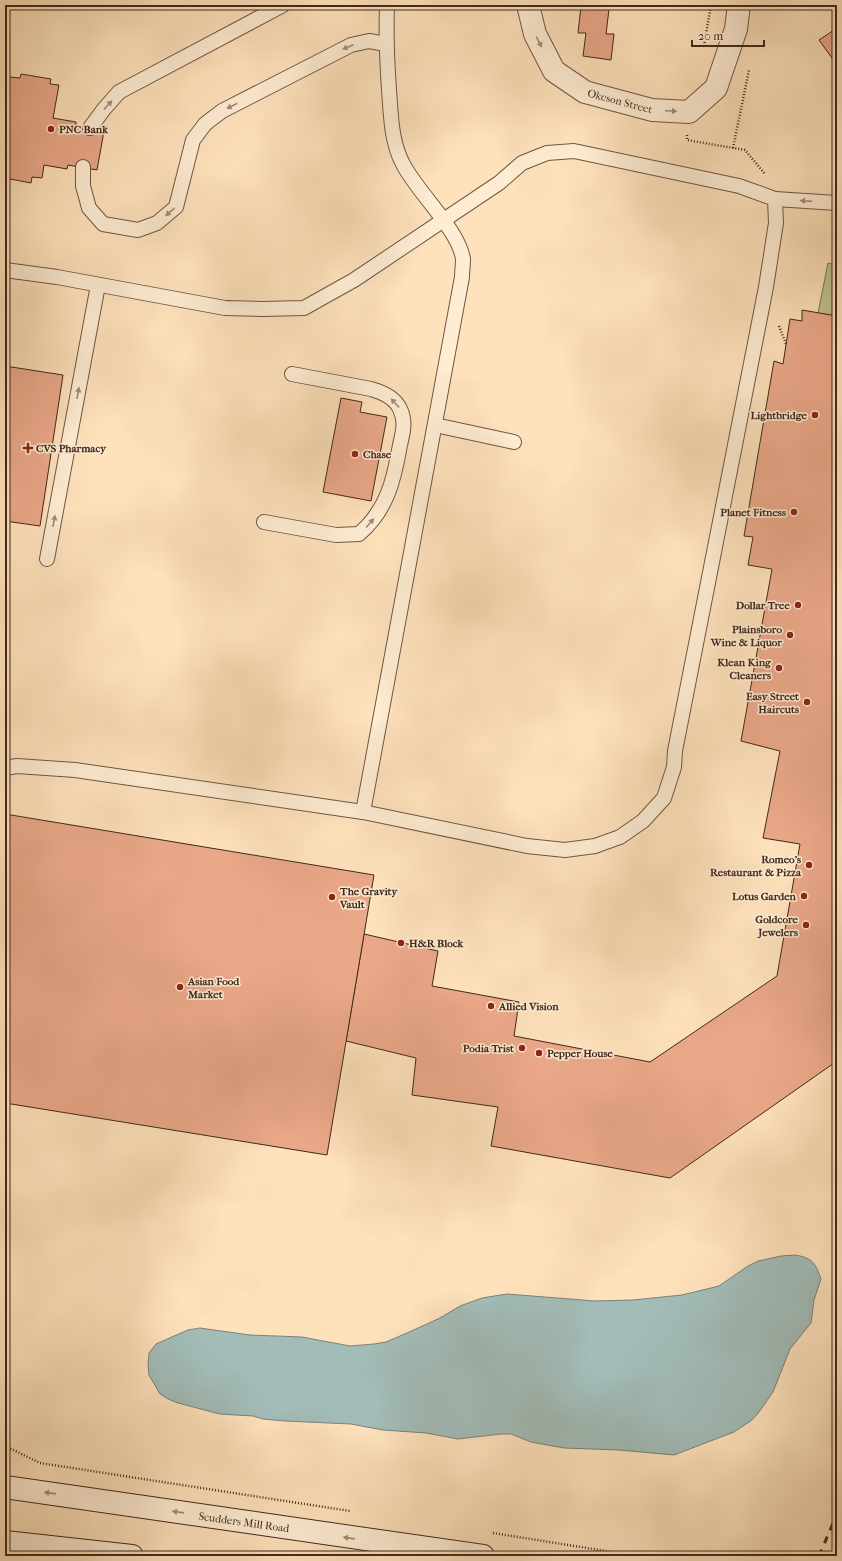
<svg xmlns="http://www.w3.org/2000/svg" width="842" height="1561" viewBox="0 0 842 1561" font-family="'IM FELL French Canon',serif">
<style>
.green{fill:#c0c391;stroke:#807656}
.water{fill:#a2bcb8;stroke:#7b8179}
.building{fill:#eaa889;stroke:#41281b}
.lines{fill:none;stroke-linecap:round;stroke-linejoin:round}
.service-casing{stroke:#705643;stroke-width:16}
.minor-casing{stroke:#705643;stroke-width:24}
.secondary-casing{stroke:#41281b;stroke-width:24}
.path{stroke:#41281b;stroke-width:2.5;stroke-dasharray:1 2;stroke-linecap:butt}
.service{stroke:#feecd3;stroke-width:14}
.minor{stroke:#feecd3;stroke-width:22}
.secondary{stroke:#feecd3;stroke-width:22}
.rail{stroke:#41281b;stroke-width:3;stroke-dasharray:7 7;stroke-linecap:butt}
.oneway{fill:#a08a77}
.poi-dot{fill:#8f2418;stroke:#feecd3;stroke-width:1.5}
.labels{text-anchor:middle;stroke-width:3;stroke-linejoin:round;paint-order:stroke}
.street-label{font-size:11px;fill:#41281b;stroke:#feecd3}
.poi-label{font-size:11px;font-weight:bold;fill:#41281b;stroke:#feecd3;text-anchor:end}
</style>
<rect width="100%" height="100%" fill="#fee2bc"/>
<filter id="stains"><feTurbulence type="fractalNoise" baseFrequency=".005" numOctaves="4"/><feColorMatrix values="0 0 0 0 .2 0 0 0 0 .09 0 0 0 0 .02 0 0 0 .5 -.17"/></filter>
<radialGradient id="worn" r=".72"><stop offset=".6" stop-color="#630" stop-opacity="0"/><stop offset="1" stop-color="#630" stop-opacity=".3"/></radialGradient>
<path class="green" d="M 828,263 L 837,265 L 837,316 L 818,313 Z"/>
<path class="water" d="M 795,1255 C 813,1258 815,1263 821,1279 L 814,1300 L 811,1323 L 790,1349 L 773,1392 L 759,1412 L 752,1420 L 734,1432 L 674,1455 L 619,1450 L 564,1448 L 531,1442 L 511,1434 L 501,1434 L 458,1439 L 426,1433 L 383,1430 L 351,1424 L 285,1421 L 263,1419 L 253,1416 L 220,1414 L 178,1403 L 168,1399 L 160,1394 L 149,1375 L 148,1365 L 149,1353 L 156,1344 L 188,1330 L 200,1328 L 250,1335 L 302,1337 L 350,1346 L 374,1344 L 386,1342 L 407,1333 L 440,1318 L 460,1306 L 482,1298 L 507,1294 L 595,1301 L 633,1300 L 682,1295 L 719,1286 L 748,1266 L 758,1261 L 781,1256 Z"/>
<g class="building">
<path d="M 581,6 L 609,9 L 606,34 L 614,34 L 611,60 L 583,56 L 586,33 L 578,33 Z"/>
<path d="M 837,28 L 837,65 L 819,40 Z"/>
<path d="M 21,74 L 51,79 L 50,84 L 59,85 L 53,118 L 76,122 L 76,126 L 104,131 L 97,170 L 68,165 L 67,169 L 44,165 L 42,178 L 32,177 L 31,183 L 5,178 L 5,106 L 10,77 L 20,78 Z"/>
<path d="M 802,310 L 837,316 L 837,1061 L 670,1178 L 491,1146 L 498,1107 L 412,1095 L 416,1058 L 346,1041 L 364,934 L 438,951 L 432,986 L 519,1002 L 514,1036 L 650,1062 L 777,976 L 800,844 L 763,838 L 780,751 L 741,741 L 772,569 L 748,565 L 753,537 L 744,536 L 774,361 L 783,364 L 790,319 L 802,321 Z"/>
<path d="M 5,366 L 63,375 L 40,526 L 5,521 Z"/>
<path d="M 341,398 L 362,402 L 360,412 L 387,417 L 371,501 L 323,492 Z"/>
<path d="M 5,814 L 374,875 L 327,1155 L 5,1103 Z"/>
</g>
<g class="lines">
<defs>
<g id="service">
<path d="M 90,128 L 104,109 L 119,92 L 283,5"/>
<path d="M 83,167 L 83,186 L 89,208 L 103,224 L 138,230 L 157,223 L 176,207 L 193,140 L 205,124 L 222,111 L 351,45 L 369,41 L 386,44"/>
<path d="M 775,199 L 837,203"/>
<path d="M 5,270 L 57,277 L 225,308 L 262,309 L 304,308 L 354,280 L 499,183 L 522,163 L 547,153 L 574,151 L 739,186 L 775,199 L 776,223 L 766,287 L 675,751 L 674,767 L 664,798 L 643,821 L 620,837 L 595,846 L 565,850 L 527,846 L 363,812 L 75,770 L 17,766 L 5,768"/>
<path d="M 435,425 L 514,442"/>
<path d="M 264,522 L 336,535 L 359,534 C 387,510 394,480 400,445 C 403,432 406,421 400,409 C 395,398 382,392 371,389 L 292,374"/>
<path d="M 47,559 L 98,285"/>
<path d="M 363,812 L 462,277 C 462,272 463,265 463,259 C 459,230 417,192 403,164 C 391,142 391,115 389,90 C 387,62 386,34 387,5"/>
</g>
<path id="minor" d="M 528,5 L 535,34 L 554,71 L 585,92 L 652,110 L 689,112 L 716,88 L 736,29 L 739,5"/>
<g id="secondary">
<path d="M 5,1487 L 483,1556"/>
<path d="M 5,1542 L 132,1556"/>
</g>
</defs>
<use href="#service" class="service-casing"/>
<use href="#minor" class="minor-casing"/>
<use href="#secondary" class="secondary-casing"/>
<g class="path">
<path d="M 704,46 L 711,5"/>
<path d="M 687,135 L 687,140 L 745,150 L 765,174"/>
<path d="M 733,148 L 749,70"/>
<path d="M 779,326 L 786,344"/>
<path d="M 5,1446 L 40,1463 L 350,1511"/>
<path d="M 493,1533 L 637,1556"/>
</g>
<use href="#service" class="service"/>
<use href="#minor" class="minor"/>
<use href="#secondary" class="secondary"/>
<g class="rail">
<path d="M 819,1556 L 837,1514"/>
<path d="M 833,1556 L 837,1548"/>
</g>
</g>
<defs><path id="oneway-solid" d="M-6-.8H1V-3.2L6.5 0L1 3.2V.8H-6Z"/></defs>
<g class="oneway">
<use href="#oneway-solid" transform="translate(539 42) rotate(63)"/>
<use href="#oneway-solid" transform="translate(348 47) rotate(157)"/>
<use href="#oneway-solid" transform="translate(108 105) rotate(-48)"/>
<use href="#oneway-solid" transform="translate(232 106) rotate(153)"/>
<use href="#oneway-solid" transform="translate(671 111) rotate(3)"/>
<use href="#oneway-solid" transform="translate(806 201) rotate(-176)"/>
<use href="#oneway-solid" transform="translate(170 212) rotate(140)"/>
<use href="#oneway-solid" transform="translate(78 393) rotate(-79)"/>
<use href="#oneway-solid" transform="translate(395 403) rotate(-133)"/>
<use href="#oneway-solid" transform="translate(54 521) rotate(-79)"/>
<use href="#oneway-solid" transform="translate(370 523) rotate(-49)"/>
<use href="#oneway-solid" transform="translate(50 1493) rotate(-172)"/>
<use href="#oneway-solid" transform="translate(178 1512) rotate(-172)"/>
<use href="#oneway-solid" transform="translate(349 1538) rotate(-172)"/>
</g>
<g class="poi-dot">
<circle cx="51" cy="129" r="4"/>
<circle cx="815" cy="415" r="4"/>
<path d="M26 442h4v4h4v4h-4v4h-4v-4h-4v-4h4z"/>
<circle cx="355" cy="454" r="4"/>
<circle cx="794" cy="512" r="4"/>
<circle cx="798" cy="605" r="4"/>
<circle cx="790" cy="635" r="4"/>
<circle cx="779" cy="668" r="4"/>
<circle cx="807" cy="702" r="4"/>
<circle cx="809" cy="865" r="4"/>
<circle cx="804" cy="896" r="4"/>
<circle cx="332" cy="897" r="4"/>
<circle cx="806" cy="925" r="4"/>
<circle cx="401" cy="943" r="4"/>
<circle cx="180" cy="987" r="4"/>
<circle cx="491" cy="1006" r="4"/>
<circle cx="522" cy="1048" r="4"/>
<circle cx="539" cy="1053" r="4"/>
</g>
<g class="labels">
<g class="street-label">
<text transform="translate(620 101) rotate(15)" y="4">Okeson Street</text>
<text transform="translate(244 1522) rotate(8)" y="4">Scudders Mill Road</text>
</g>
<g class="poi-label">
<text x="59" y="133" text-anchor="start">PNC Bank</text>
<text x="807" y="419">Lightbridge</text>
<text x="36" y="452" text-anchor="start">CVS Pharmacy</text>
<text x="363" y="458" text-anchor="start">Chase</text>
<text x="786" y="516">Planet Fitness</text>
<text x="790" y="609">Dollar Tree</text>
<text x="782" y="633">Plainsboro<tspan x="782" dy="13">Wine &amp; Liquor</tspan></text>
<text x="771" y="666">Klean King<tspan x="771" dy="13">Cleaners</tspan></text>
<text x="799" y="700">Easy Street<tspan x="799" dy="13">Haircuts</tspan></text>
<text x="801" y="863">Romeo's<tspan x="801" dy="13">Restaurant &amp; Pizza</tspan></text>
<text x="340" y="895" text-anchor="start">The Gravity<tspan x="340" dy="13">Vault</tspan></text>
<text x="796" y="900">Lotus Garden</text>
<text x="798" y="923">Goldcore<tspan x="798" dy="13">Jewelers</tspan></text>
<text x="409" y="947" text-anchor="start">H&amp;R Block</text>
<text x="188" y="985" text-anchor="start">Asian Food<tspan x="188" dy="13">Market</tspan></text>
<text x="499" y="1010" text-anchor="start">Allied Vision</text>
<text x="514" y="1052">Podia Trist</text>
<text x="547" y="1057" text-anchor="start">Pepper House</text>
</g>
</g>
<rect width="842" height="1561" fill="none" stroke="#fee2bc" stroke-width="20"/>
<rect x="6" y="6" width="830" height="1549" fill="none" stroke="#41281b" stroke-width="2"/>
<rect x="10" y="10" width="822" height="1541" fill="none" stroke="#41281b"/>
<path d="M692 40v6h72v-6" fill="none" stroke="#41281b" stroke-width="2"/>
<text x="698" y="40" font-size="12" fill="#41281b" stroke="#feecd3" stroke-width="3" paint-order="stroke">20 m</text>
<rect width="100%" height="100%" filter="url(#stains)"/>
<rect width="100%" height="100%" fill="url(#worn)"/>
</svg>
